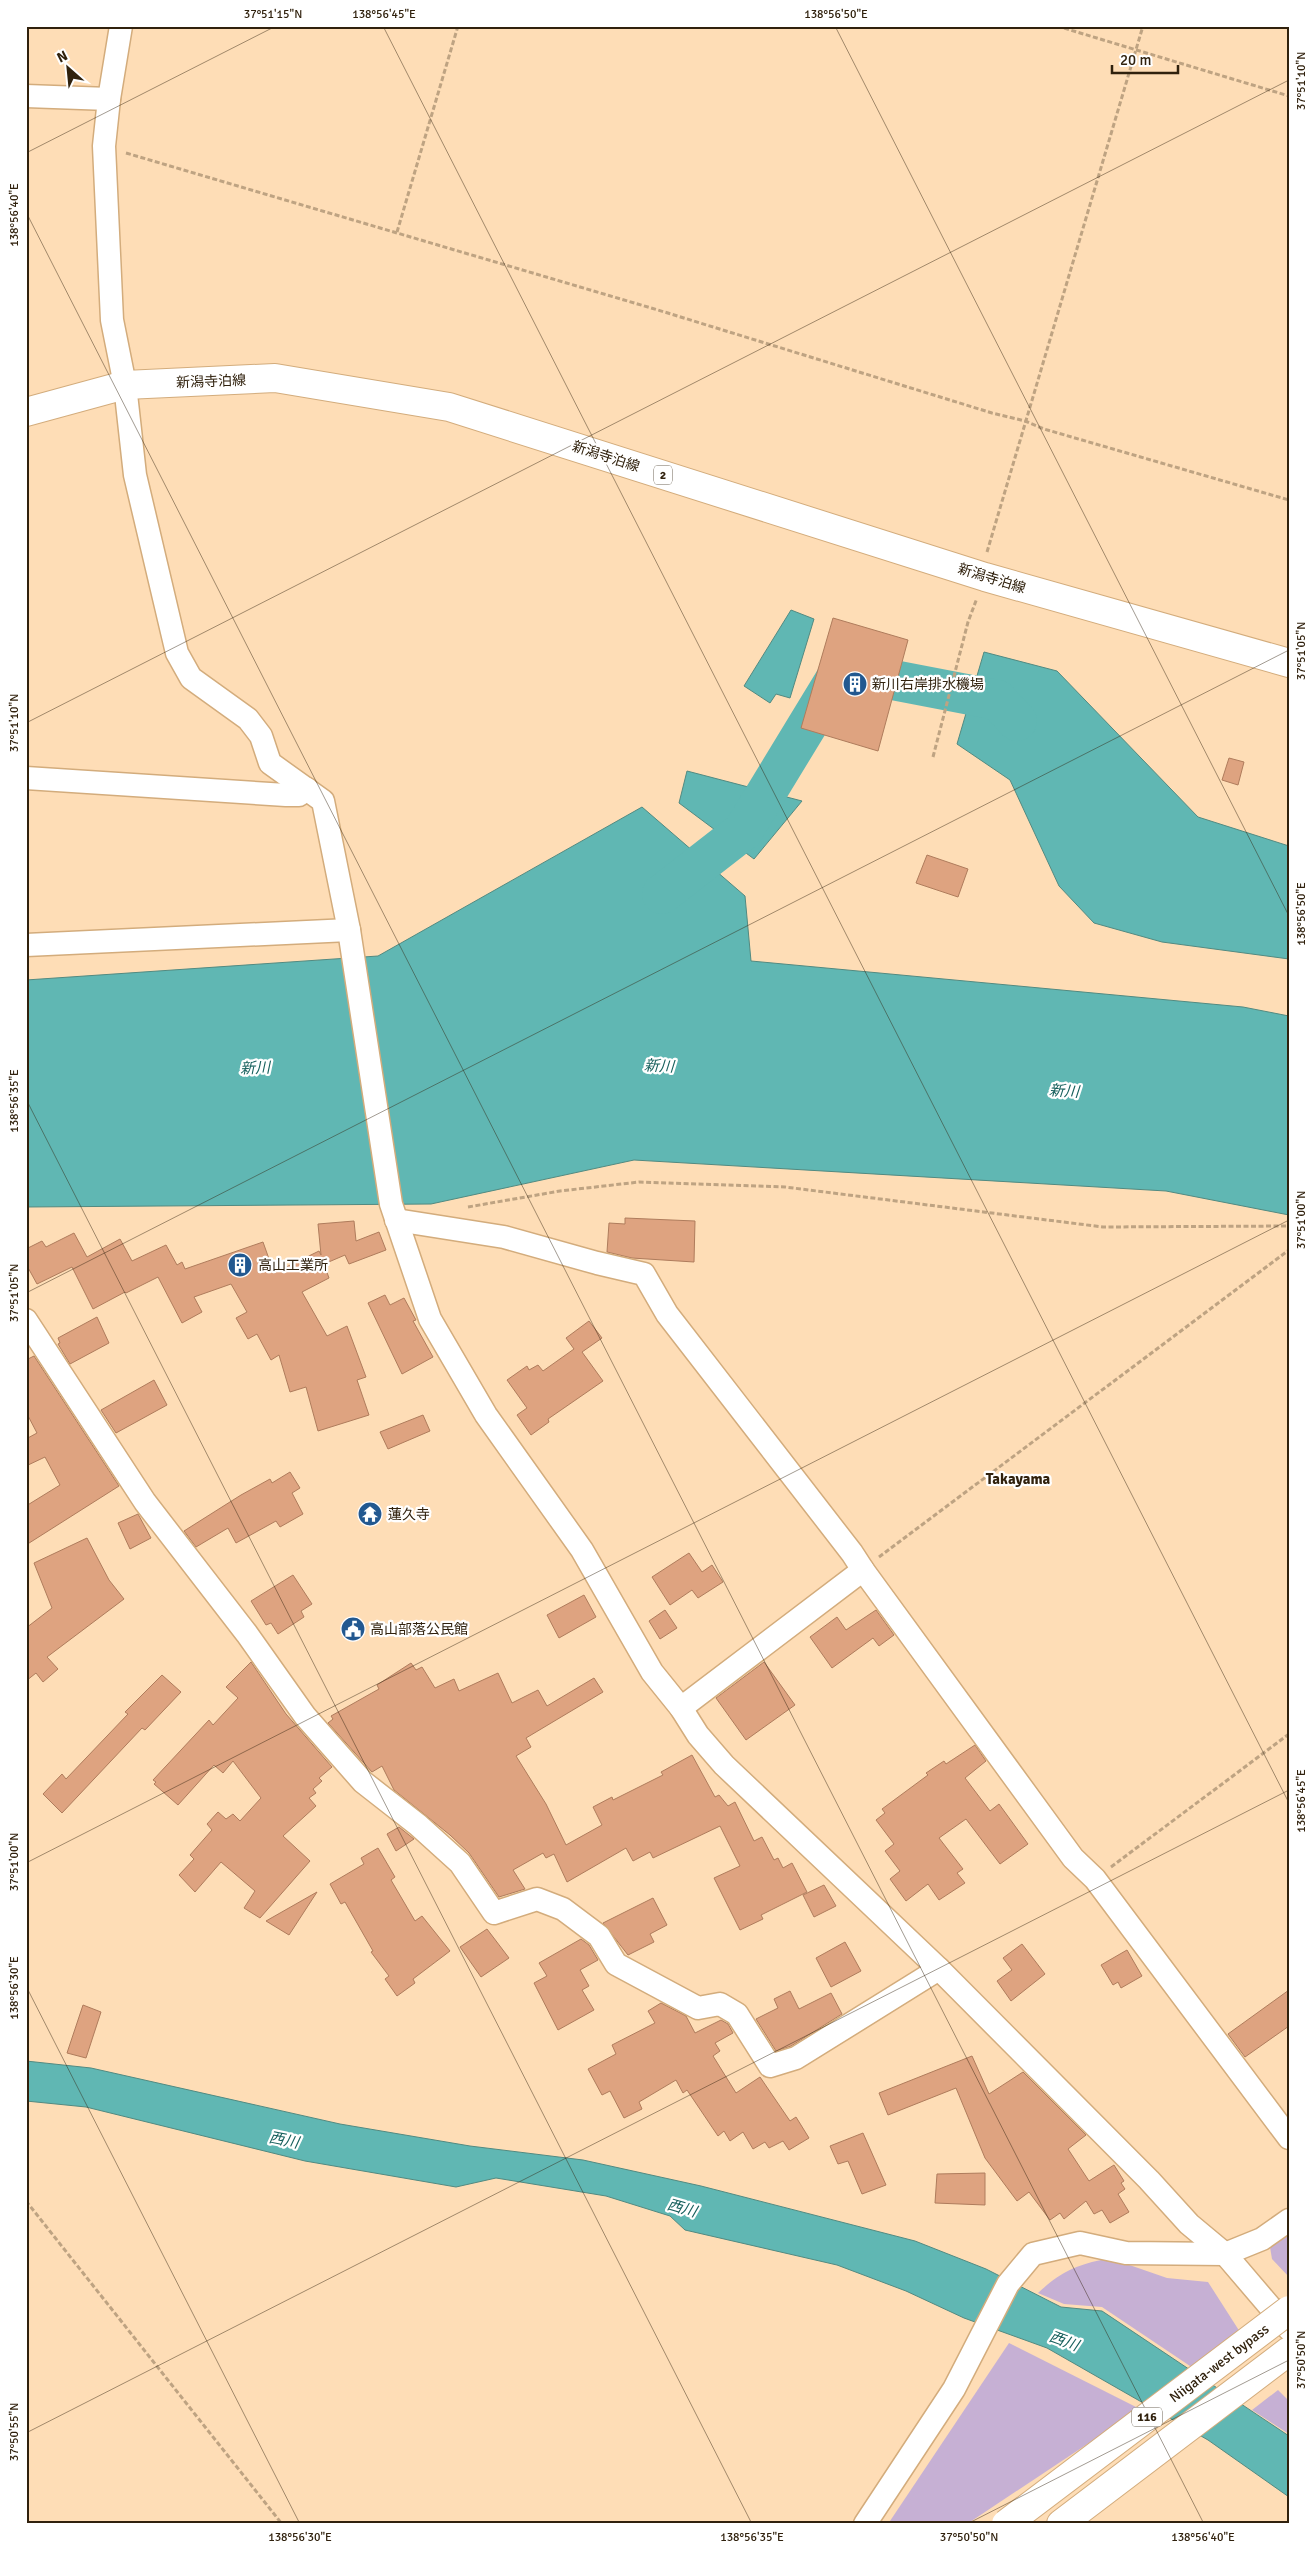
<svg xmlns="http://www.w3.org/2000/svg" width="1315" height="2550" viewBox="0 0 1315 2550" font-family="Signika,'Noto Sans JP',sans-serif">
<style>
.green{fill:#c6b0d4}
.water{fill:#60b7b3;stroke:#528a81}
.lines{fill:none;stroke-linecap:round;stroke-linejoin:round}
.river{stroke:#60b7b3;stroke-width:40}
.building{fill:#dea380;stroke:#af7c5c}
.minor-casing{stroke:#d3ac7c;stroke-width:25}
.major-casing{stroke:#d3ac7c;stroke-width:30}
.highway-casing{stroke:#d3ac7c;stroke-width:30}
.path{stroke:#bea382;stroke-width:3;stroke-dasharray:5 2.5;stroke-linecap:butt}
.minor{stroke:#fff;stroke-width:22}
.major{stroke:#fff;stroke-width:28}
.highway{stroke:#fff;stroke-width:28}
.highway-bridge-casing{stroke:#d3ac7c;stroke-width:30;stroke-linecap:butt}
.highway-bridge{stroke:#fff;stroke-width:28}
.ticks{fill:none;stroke:#30210d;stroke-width:1;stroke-opacity:0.45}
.labels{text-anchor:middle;stroke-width:4.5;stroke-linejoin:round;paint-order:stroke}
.shield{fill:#fff;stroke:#6e6456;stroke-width:1}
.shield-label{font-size:12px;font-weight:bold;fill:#30210d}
.street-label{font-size:14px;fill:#30210d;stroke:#fff}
.poi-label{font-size:14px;fill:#30210d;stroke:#fff;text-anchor:start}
.water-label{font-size:15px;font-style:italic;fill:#17605d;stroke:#fff}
.neighbourhood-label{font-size:15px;font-weight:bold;fill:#30210d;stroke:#fff}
.neatline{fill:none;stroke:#30210d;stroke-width:2}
.ticks-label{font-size:12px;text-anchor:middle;fill:#30210d}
</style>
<rect width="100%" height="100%" fill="#feddb6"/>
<g class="green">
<path d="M 1289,2233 L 1289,2277 L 1272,2259 L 1270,2247 Z"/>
<path d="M 1101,2260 L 1115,2260 L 1167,2278 L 1208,2282 L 1240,2332 L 1193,2368 L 1102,2307 L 1064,2304 L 1038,2293 C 1060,2273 1073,2266 1101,2260 Z"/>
<path d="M 1009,2343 L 1140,2409 L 967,2524 L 888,2524 Z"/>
<path d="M 1278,2390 L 1289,2401 L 1289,2434 L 1252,2410 Z"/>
</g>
<g class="water">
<path d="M 791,610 L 814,619 L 790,698 L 776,694 L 770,703 L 744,686 Z"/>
<path d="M 984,652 L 1057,671 L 1198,817 L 1289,846 L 1289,959 L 1162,942 L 1094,923 L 1059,886 L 1010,780 L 957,744 Z"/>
<path d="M 687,771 L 802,801 L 754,859 L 679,803 Z"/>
<path d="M 642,807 L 745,896 L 751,961 L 1243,1007 L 1289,1016 L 1289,1215 L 1166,1191 L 634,1160 L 431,1204 L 26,1207 L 26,980 L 378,956 Z"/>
<path d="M 26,2061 L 91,2068 L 340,2124 L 470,2146 L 583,2160 L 701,2186 L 915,2241 L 986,2269 L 1061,2307 L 1102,2311 L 1289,2436 L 1289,2497 L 1208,2440 L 1047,2348 L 964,2318 L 906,2291 L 837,2265 L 685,2230 L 670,2216 L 606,2196 L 496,2178 L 456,2187 L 305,2161 L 86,2107 L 26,2101 Z"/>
</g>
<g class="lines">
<path class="river" d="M 662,894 L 743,831 L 841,670 L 997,700 L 1017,721"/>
</g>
<g class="building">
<path d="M 833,618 L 908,640 L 878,751 L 801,728 Z"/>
<path d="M 1229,758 L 1244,762 L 1238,785 L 1222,780 Z"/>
<path d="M 927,855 L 968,869 L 958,897 L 916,883 Z"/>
<path d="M 625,1218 L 695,1221 L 694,1262 L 632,1258 L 607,1252 L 609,1223 L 625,1224 Z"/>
<path d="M 354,1221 L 356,1241 L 379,1232 L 386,1250 L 349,1264 L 345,1255 L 324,1264 L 329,1278 L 302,1292 L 327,1336 L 347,1326 L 366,1377 L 357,1380 L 369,1415 L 318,1431 L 306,1387 L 290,1392 L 279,1355 L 271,1360 L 257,1334 L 248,1339 L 236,1318 L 247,1312 L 231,1284 L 194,1297 L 202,1312 L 182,1323 L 158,1277 L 126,1293 L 125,1292 L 93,1309 L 72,1267 L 37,1284 L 26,1264 L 26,1249 L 42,1241 L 46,1247 L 74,1233 L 87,1257 L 120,1239 L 132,1261 L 166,1245 L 177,1265 L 182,1262 L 185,1269 L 263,1242 L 274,1273 L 319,1251 L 321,1255 L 318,1224 Z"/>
<path d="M 385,1295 L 390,1305 L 404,1298 L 416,1320 L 413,1321 L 433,1357 L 402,1374 L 368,1303 Z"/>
<path d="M 97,1317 L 109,1343 L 70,1364 L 58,1344 L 60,1343 L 58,1338 Z"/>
<path d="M 589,1321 L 602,1338 L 582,1352 L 603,1381 L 548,1419 L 549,1422 L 531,1435 L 517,1415 L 527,1408 L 507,1380 L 527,1366 L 529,1370 L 538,1365 L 543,1371 L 574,1349 L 566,1338 Z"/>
<path d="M 34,1356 L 119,1486 L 26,1545 L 26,1506 L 60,1485 L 45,1457 L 26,1466 L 26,1439 L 37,1433 L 26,1412 L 26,1360 Z"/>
<path d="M 154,1380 L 167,1405 L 116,1433 L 101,1410 Z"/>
<path d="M 423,1415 L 430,1431 L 388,1449 L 380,1432 Z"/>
<path d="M 290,1472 L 300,1488 L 292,1493 L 303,1514 L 280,1527 L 276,1521 L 236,1543 L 228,1528 L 196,1547 L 184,1531 L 241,1495 L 270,1479 L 272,1483 Z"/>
<path d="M 138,1514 L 151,1538 L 130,1549 L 118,1523 Z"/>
<path d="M 87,1538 L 109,1580 L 124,1599 L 47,1657 L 58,1669 L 43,1682 L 36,1673 L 26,1681 L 26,1628 L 52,1608 L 34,1563 Z"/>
<path d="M 689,1553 L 702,1572 L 712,1565 L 723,1582 L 698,1598 L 692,1590 L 670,1605 L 652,1577 Z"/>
<path d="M 293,1575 L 312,1604 L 301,1611 L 304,1617 L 278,1634 L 271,1623 L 266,1625 L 251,1601 Z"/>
<path d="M 584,1595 L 596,1617 L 559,1638 L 547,1615 Z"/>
<path d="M 665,1610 L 677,1628 L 660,1639 L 649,1621 Z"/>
<path d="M 876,1610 L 894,1635 L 879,1646 L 873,1638 L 832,1668 L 810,1637 L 837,1617 L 846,1630 Z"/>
<path d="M 251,1662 L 286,1714 L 332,1767 L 319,1778 L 322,1781 L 313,1789 L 316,1793 L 309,1798 L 316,1806 L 283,1836 L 310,1861 L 260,1918 L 244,1908 L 255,1891 L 221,1862 L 195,1892 L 179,1875 L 194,1859 L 190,1855 L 212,1830 L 207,1824 L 218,1812 L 226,1819 L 233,1814 L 240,1821 L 261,1798 L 233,1761 L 223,1773 L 214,1765 L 178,1805 L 154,1784 L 156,1782 L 153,1780 L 209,1720 L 213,1725 L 238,1698 L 226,1687 Z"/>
<path d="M 764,1662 L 795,1705 L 746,1740 L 716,1698 Z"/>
<path d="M 411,1663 L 416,1670 L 422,1667 L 435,1688 L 454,1679 L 459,1691 L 498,1673 L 512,1703 L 538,1690 L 547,1706 L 594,1678 L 603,1692 L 526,1738 L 531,1747 L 516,1756 L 546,1804 L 566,1845 L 602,1825 L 593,1807 L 612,1797 L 613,1800 L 663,1775 L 661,1772 L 692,1755 L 715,1797 L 719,1795 L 728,1806 L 735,1802 L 754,1841 L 762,1837 L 774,1860 L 778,1858 L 783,1868 L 792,1863 L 807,1892 L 761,1915 L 763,1919 L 740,1930 L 714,1878 L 740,1866 L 720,1826 L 653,1858 L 650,1852 L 633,1861 L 626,1848 L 567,1882 L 554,1854 L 546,1858 L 543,1853 L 513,1870 L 525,1889 L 499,1897 L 469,1853 L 450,1835 L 394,1790 L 382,1766 L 372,1772 L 328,1723 L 333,1719 L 331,1716 L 379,1689 L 377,1685 Z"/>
<path d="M 162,1675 L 181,1692 L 145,1730 L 142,1728 L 62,1813 L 43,1794 L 62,1774 L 66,1779 L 128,1714 L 125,1712 Z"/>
<path d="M 975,1745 L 986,1761 L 965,1778 L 990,1811 L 999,1804 L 1028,1844 L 1000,1864 L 966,1819 L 939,1838 L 963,1869 L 957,1873 L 965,1883 L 939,1900 L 928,1884 L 906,1901 L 890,1879 L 900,1871 L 885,1851 L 894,1844 L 876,1820 L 885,1813 L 882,1809 L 928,1775 L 926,1773 L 944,1761 L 946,1764 Z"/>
<path d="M 399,1827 L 414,1839 L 396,1851 L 387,1834 Z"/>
<path d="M 378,1848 L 395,1877 L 391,1880 L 415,1921 L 422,1916 L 450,1951 L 413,1979 L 415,1983 L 397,1996 L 385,1979 L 389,1976 L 371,1952 L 373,1951 L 345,1902 L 341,1904 L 330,1884 L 364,1864 L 361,1858 Z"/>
<path d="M 824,1885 L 836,1906 L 814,1917 L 803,1895 Z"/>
<path d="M 317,1892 L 289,1935 L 266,1921 Z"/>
<path d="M 653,1898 L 667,1925 L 650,1934 L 654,1942 L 628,1955 L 603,1923 Z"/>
<path d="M 487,1929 L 509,1958 L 481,1977 L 460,1947 Z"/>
<path d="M 581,1939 L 589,1945 L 598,1960 L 580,1970 L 589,1986 L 582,1990 L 594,2010 L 558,2030 L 534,1983 L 547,1976 L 539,1963 Z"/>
<path d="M 845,1942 L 861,1971 L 831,1987 L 816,1958 Z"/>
<path d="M 1022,1944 L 1045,1974 L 1011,2001 L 997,1981 L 1012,1970 L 1003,1958 Z"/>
<path d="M 1127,1950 L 1142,1976 L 1121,1988 L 1118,1982 L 1113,1985 L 1101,1965 Z"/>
<path d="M 1289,1990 L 1289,2026 L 1245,2057 L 1228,2034 Z"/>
<path d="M 790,1991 L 799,2009 L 831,1993 L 842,2014 L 791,2046 L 776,2051 L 756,2019 L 778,2008 L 774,1999 Z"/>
<path d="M 661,2003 L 686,2016 L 695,2033 L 721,2020 L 728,2024 L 733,2033 L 715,2043 L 720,2051 L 713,2056 L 736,2093 L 760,2077 L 790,2121 L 796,2117 L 809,2138 L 789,2150 L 783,2141 L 769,2148 L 765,2142 L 753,2149 L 743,2132 L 730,2141 L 724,2131 L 718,2136 L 687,2090 L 683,2093 L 676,2080 L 639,2102 L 642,2109 L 624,2118 L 610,2091 L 602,2095 L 588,2069 L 616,2054 L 612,2045 L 655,2023 L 648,2011 Z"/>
<path d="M 83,2005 L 101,2012 L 86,2058 L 67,2053 Z"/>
<path d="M 972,2056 L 989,2094 L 1023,2072 L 1086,2135 L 1068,2149 L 1089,2181 L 1114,2165 L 1124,2181 L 1121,2183 L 1125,2189 L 1118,2194 L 1129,2212 L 1110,2223 L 1102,2210 L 1094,2214 L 1086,2201 L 1064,2219 L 1060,2213 L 1050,2220 L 1029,2192 L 1017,2201 L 985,2158 L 956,2088 L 888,2115 L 879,2093 Z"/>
<path d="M 863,2133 L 886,2185 L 862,2194 L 848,2161 L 838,2164 L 830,2146 Z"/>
<path d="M 985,2173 L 985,2205 L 935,2203 L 937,2174 Z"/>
</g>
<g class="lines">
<defs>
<g id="minor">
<path d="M 121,26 L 109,99 L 104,146 L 112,320 L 125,385 L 135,475 L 177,653 L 191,678 L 248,719 L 261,736 L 270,763 L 323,801 L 349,930 L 391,1204 L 430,1319 L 486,1415 L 582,1550 L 652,1672 L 681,1708 L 698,1735 L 724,1765 L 939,1969 L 1149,2180 L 1189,2224 L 1225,2254 L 1289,2329"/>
<path d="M 26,96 L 109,99"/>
<path d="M 26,778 L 286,795 L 299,795 L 307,789"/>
<path d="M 26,945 L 349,930"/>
<path d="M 396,1220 L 504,1237 L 597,1263 L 644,1274 L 667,1314 L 852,1553 L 863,1570 L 1073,1858 L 1095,1879 L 1289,2138"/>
<path d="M 26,1320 L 145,1502 L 247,1634 L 305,1716 L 363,1782 L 418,1825 L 460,1863 L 494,1913 L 537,1899 L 563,1909 L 599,1936 L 616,1964 L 698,2008 L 720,2004 L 737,2014 L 770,2066 L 796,2058 L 939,1969"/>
<path d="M 681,1708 L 863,1570"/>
<path d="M 865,2524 L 954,2389 L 1008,2284 L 1033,2254 L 1080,2243 L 1126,2253 L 1225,2254 L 1262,2239 L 1289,2220"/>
</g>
<path id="major" d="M 26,412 L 125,385 L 275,378 L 449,407 L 985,577 L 1289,663"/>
<path id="highway" d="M 1061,2524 L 1289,2351"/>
</defs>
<use href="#minor" class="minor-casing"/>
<use href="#major" class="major-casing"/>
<use href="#highway" class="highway-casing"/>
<g class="path">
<path d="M 1057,26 L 1289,96"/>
<path d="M 126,153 L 658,310 L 992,413 L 1025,421 L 1044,429 L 1289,500"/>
<path d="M 397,232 L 458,26"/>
<path d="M 987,552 L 1143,26"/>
<path d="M 933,757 L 968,622 L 977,598"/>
<path d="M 468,1207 L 560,1191 L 639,1182 L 785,1187 L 1103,1227 L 1289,1226"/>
<path d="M 879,1557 L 1289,1250"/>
<path d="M 1111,1867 L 1289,1734"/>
<path d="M 26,2201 L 282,2524"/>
</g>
<use href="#minor" class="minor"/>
<use href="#major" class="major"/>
<use href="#highway" class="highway"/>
<defs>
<path id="highway-bridge" d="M 1006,2524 L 1289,2310"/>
</defs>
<use href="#highway-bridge" class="highway-bridge-casing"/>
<use href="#highway-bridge" class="highway-bridge"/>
</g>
<path class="ticks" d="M 383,26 L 1289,1803M 835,26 L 1289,916M 1287,26 L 1289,29M 26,153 L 276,26M 26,212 L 1204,2524M 26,723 L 1289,80M 26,1099 L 752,2524M 26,1293 L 1289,650M 26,1863 L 1289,1220M 26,1986 L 300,2524M 26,2433 L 1289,1790M 967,2524 L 1289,2360"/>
<defs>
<symbol id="building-disc" viewBox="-11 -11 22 22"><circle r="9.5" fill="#225890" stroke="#fff"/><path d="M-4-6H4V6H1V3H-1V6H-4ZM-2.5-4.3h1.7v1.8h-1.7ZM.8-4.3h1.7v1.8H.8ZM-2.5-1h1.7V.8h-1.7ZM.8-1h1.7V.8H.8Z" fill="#fff"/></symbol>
<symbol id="temple-disc" viewBox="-11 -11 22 22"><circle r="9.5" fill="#225890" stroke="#fff"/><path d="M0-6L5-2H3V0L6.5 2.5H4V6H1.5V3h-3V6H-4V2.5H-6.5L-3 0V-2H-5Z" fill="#fff"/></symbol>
<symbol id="civic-disc" viewBox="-11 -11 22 22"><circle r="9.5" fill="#225890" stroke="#fff"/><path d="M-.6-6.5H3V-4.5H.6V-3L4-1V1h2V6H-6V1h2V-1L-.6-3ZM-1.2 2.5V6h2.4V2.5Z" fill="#fff"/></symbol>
</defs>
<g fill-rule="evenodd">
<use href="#building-disc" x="841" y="670" width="28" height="28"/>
<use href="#building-disc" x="226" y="1251" width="28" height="28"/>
<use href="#temple-disc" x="356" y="1500" width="28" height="28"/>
<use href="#civic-disc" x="339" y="1615" width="28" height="28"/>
</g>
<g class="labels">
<g class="shield">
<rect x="654" y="465.5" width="18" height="19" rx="4"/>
<rect x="1132" y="2407.5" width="30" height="19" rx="4"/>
</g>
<g class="shield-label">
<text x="663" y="479">2</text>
<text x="1147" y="2421">116</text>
</g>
<g class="street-label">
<text transform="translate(211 381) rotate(-2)" y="5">新潟寺泊線</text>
<text transform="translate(606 456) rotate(18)" y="5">新潟寺泊線</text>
<text transform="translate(992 578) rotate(17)" y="5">新潟寺泊線</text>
<text transform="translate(1219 2363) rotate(-37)" y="5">Niigata-west bypass</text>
</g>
<g class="poi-label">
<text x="872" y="689">新川右岸排水機場</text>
<text x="258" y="1270">高山工業所</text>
<text x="388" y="1519">蓮久寺</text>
<text x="370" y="1634">高山部落公民館</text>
</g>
<g class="water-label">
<text transform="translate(659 1066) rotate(3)" y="5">新川</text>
<text transform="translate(255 1068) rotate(-2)" y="5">新川</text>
<text transform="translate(1064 1091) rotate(4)" y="5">新川</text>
<text transform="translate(284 2140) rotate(11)" y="5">西川</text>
<text transform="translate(682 2208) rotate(16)" y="5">西川</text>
<text transform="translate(1064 2341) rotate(20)" y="5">西川</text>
</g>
<g class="neighbourhood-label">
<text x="1018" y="1484">Takayama</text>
</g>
</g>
<rect width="1315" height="2550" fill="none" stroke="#ffffff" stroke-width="55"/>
<g transform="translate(68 68) rotate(333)" stroke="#ffffff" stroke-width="4" paint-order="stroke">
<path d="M0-4L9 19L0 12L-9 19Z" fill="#30210d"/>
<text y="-8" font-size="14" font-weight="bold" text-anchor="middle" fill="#30210d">N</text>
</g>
<path d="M1112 65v8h66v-8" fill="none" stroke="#30210d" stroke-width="2.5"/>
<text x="1120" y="65" font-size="15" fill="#30210d" stroke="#ffffff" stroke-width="4" paint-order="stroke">20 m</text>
<rect x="28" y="28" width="1260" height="2494" class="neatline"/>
<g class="ticks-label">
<text x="273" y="18">37°51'15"N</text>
<text x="384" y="18">138°56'45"E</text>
<text x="836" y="18">138°56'50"E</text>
<text transform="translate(1301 81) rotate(-90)" y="4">37°51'10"N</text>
<text transform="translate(14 215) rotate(-90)" y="4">138°56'40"E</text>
<text transform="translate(1301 651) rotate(-90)" y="4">37°51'05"N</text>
<text transform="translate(14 723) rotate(-90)" y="4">37°51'10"N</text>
<text transform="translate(1301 914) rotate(-90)" y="4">138°56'50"E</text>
<text transform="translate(14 1101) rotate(-90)" y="4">138°56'35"E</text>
<text transform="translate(1301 1220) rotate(-90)" y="4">37°51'00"N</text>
<text transform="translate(14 1293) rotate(-90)" y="4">37°51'05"N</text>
<text transform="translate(1301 1801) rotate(-90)" y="4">138°56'45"E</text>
<text transform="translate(14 1862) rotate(-90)" y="4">37°51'00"N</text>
<text transform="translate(14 1988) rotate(-90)" y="4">138°56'30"E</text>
<text transform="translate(1301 2360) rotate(-90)" y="4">37°50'50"N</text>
<text transform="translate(14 2432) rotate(-90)" y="4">37°50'55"N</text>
<text x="300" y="2541">138°56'30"E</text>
<text x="752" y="2541">138°56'35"E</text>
<text x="969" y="2541">37°50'50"N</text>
<text x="1203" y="2541">138°56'40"E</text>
</g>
</svg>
